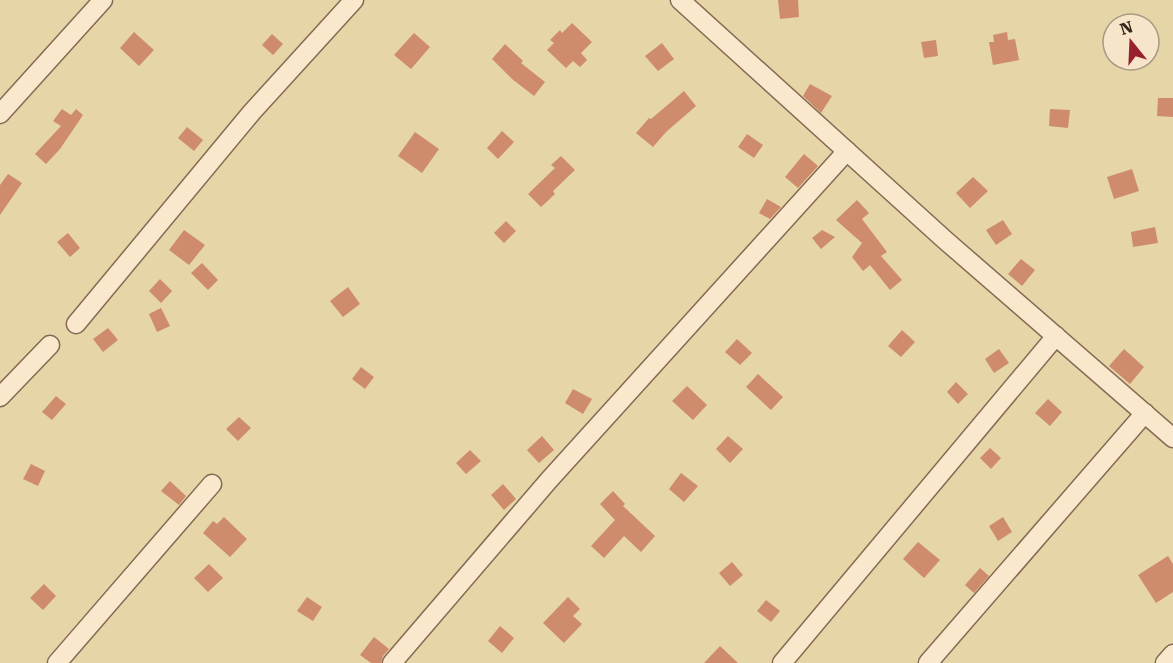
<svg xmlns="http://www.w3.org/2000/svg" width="1173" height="663" viewBox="0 0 1173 663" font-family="'Roboto Serif',serif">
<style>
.farmland{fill:#e5d5a7;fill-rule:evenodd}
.building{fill:#cf8c6d}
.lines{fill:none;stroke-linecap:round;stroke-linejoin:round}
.minor-casing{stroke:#866954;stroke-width:21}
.minor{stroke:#fae8cd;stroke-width:18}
</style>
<rect width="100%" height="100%" fill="#efdaba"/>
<path class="farmland" d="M 0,0 L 1173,0 L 1173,663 L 0,663 ZM 1113,24 L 1149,24 L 1149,60 L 1113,60 Z"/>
<g class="building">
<path d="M 778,0 L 798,0 L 799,17 L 780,19 Z"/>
<path d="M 572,23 L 592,42 L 581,53 L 587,60 L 580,67 L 573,61 L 566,68 L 547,50 L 554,43 L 550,40 L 560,30 L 562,33 Z"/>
<path d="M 134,32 L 154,50 L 139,66 L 120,48 Z"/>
<path d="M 1007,32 L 1008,40 L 1015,39 L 1019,60 L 993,65 L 989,42 L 994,42 L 993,35 Z"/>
<path d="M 414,33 L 430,47 L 411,69 L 394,55 Z"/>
<path d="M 272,34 L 283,44 L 273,55 L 262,45 Z"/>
<path d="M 936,40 L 938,56 L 924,58 L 921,42 Z"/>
<path d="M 662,43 L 674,59 L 658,71 L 645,56 Z"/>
<path d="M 505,44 L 523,61 L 521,63 L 545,82 L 534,96 L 512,79 L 492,59 Z"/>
<path d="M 810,84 L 832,96 L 821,113 L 803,96 Z"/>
<path d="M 684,91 L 696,106 L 666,132 L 653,147 L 636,133 L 649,118 L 651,119 Z"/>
<path d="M 1158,98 L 1173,98 L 1173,117 L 1157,116 Z"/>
<path d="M 62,109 L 71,115 L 76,109 L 83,115 L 60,149 L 46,164 L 35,154 L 61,126 L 53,121 Z"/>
<path d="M 1050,109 L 1070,110 L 1068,128 L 1049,126 Z"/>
<path d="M 187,127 L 203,140 L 194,151 L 178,138 Z"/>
<path d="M 502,131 L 514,142 L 498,159 L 487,148 Z"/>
<path d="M 415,132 L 439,149 L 422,173 L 398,156 Z"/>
<path d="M 747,134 L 763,145 L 754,158 L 738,147 Z"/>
<path d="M 804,154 L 818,166 L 798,188 L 785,177 Z"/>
<path d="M 561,156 L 575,170 L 553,191 L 555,194 L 541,207 L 528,194 L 555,168 L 551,165 Z"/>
<path d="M 1132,169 L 1139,191 L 1114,199 L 1107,177 Z"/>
<path d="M 8,174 L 22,183 L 0,215 L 0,185 Z"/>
<path d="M 973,177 L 988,191 L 970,208 L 956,193 Z"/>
<path d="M 767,199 L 781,207 L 770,219 L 759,213 Z"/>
<path d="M 857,200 L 869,213 L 862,219 L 887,252 L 881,256 L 902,280 L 890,290 L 870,265 L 863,271 L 852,257 L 862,243 L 836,220 Z"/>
<path d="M 1003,220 L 1012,234 L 996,245 L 986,230 Z"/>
<path d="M 506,221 L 516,231 L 504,243 L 494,233 Z"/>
<path d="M 1155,227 L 1158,243 L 1133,247 L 1131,232 Z"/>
<path d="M 184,230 L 205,245 L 189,265 L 169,250 Z"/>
<path d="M 822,230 L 835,237 L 821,249 L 812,238 Z"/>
<path d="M 68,233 L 80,248 L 70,257 L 57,242 Z"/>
<path d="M 1021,259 L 1035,270 L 1022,286 L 1008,274 Z"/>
<path d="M 202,263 L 218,280 L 208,290 L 191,273 Z"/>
<path d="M 160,279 L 172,291 L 161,303 L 149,291 Z"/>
<path d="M 348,287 L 360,304 L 343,317 L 330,301 Z"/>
<path d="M 161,308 L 170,326 L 157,332 L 149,314 Z"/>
<path d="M 108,328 L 118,340 L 103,352 L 93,339 Z"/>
<path d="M 902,330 L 915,342 L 901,357 L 888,346 Z"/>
<path d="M 737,339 L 752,353 L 740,365 L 725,352 Z"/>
<path d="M 999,349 L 1009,363 L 994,373 L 985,359 Z"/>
<path d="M 1124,349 L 1144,367 L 1130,384 L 1109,366 Z"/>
<path d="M 361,367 L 374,377 L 365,389 L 352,379 Z"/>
<path d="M 758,374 L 783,397 L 771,410 L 746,387 Z"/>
<path d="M 956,382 L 968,394 L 958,404 L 947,392 Z"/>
<path d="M 687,386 L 707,405 L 693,420 L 672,401 Z"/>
<path d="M 573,389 L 592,399 L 583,414 L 565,403 Z"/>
<path d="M 56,396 L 66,404 L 52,420 L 42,412 Z"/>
<path d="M 1048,399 L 1062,412 L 1050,426 L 1035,413 Z"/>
<path d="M 239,417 L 251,428 L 238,441 L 226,429 Z"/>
<path d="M 542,436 L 554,450 L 539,463 L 527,450 Z"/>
<path d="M 728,436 L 743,449 L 730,463 L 716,449 Z"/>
<path d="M 990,448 L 1001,458 L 991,469 L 980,458 Z"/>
<path d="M 470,450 L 481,461 L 466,474 L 456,463 Z"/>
<path d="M 31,464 L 45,471 L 38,486 L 23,479 Z"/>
<path d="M 681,473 L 698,486 L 684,502 L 669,489 Z"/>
<path d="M 170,481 L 186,496 L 179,505 L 161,491 Z"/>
<path d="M 503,484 L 516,499 L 504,510 L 491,495 Z"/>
<path d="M 613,491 L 625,504 L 623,506 L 655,536 L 641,552 L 624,536 L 604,558 L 591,546 L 615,520 L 600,504 Z"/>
<path d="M 224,517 L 247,539 L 230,557 L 203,533 L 213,521 L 217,524 Z"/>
<path d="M 1003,517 L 1012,532 L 998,541 L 989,526 Z"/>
<path d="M 918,542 L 940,560 L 924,578 L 903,559 Z"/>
<path d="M 1168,556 L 1173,564 L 1173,592 L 1156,603 L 1138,575 Z"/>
<path d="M 732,562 L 743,575 L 730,586 L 719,573 Z"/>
<path d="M 209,564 L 223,578 L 208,592 L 194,578 Z"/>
<path d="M 980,568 L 989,576 L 974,593 L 965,585 Z"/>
<path d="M 44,584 L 56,596 L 43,610 L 30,598 Z"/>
<path d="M 307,597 L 322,607 L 313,621 L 297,611 Z"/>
<path d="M 568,597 L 580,609 L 573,616 L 582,624 L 564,643 L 543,623 Z"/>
<path d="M 766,600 L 780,611 L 771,622 L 757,611 Z"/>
<path d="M 500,626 L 514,638 L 502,653 L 488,641 Z"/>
<path d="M 374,637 L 389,649 L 383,656 L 381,663 L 371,663 L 360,655 Z"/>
<path d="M 720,646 L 738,663 L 704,663 Z"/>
</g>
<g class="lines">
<defs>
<g id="minor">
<path d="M 680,0 L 945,240 L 1173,438"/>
<path d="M 0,114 L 103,0"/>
<path d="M 76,324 L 252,112 L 354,0"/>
<path d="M 0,397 L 50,345"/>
<path d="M 57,663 L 212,484"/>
<path d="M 392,663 L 549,480 L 847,151"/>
<path d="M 782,663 L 1056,336"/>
<path d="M 928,663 L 1145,413"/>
<path d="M 1165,663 L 1173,654"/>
</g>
</defs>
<use href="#minor" class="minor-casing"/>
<use href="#minor" class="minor"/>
</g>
<g transform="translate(1131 42) rotate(342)"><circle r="28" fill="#f6e5c9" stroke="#a89883" stroke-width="1.5"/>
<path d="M0-4.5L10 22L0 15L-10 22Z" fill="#97212e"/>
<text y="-9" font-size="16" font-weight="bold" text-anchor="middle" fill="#34241a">N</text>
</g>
</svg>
